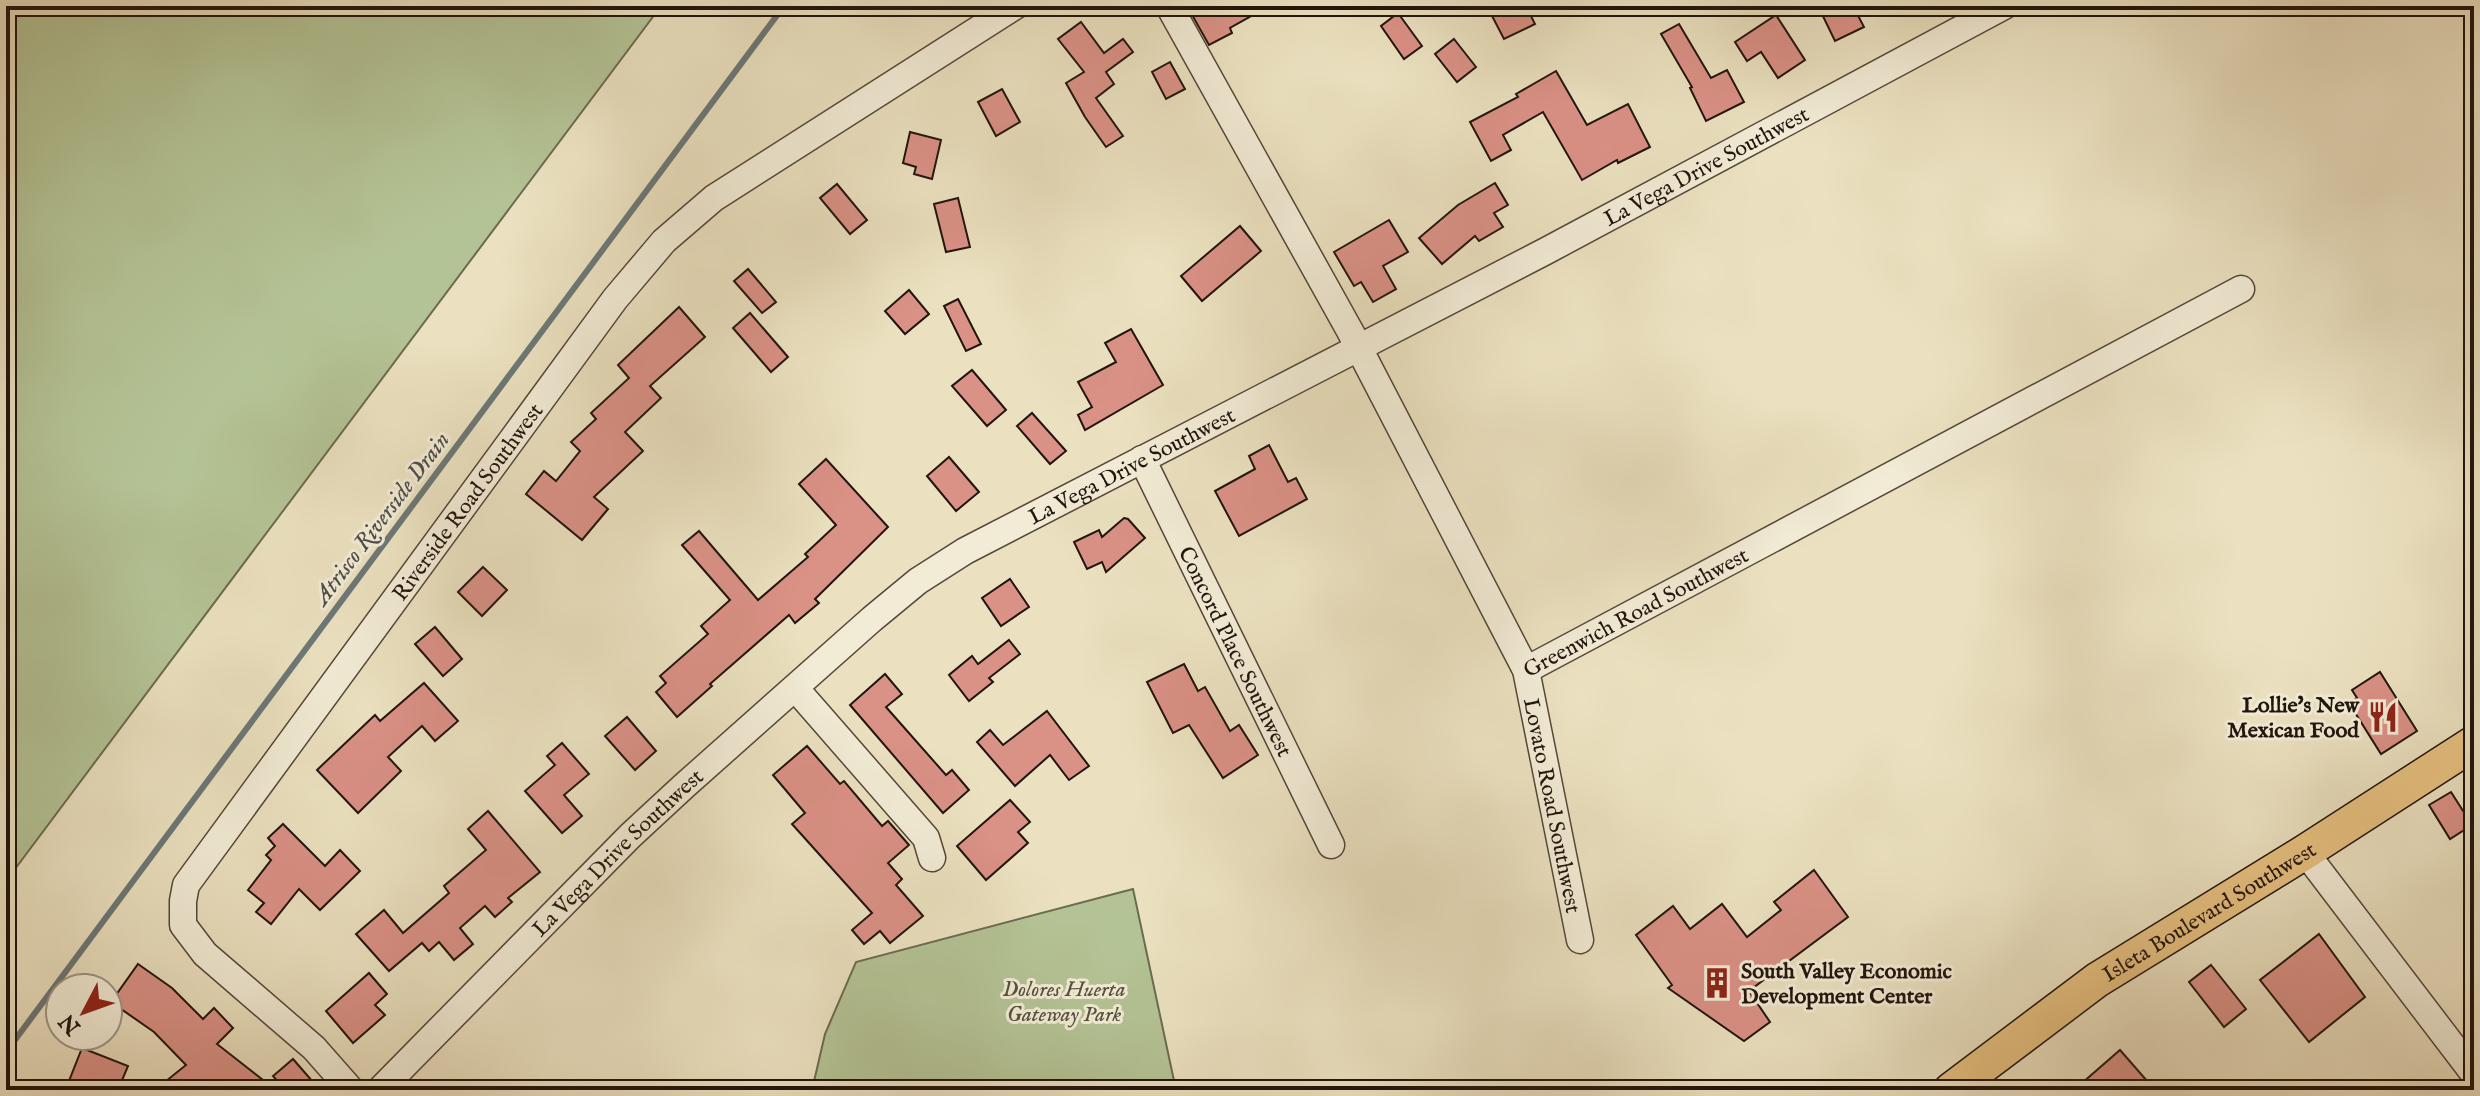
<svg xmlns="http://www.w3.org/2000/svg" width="2480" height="1096" viewBox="0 0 2480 1096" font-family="'IM FELL English',serif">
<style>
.green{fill:#b4c395;stroke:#6a6c51;stroke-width:2}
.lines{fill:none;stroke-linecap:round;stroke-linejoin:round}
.stream{stroke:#6c7877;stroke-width:6}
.building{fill:#da9186;stroke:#21140d;stroke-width:2}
.minor-casing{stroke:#54473a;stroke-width:29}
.major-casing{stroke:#21140d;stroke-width:37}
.minor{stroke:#f2ecd6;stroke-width:26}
.major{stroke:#e6c080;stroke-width:34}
.labels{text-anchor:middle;stroke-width:6;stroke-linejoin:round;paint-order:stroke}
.street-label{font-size:22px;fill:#21140d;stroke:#f2ecd6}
.poi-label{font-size:22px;font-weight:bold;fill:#21140d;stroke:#f2ecd6;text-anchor:end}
.park-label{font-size:22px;font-style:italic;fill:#54513d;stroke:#f2ecd6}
.water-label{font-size:24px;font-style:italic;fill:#4d4e4b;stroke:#f2ecd6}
</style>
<rect width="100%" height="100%" fill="#ebe1c0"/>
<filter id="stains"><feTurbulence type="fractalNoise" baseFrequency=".0025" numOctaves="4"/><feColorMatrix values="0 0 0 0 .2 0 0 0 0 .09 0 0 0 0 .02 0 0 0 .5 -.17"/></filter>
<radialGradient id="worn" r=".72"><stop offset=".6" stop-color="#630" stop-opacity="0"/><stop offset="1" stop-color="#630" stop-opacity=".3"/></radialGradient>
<g class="green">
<path d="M 6,6 L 661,6 L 6,881 Z"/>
<path d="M 1133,889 L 1176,1090 L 812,1090 L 825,1034 L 856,962 Z"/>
</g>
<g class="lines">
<path class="stream" d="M 6,1052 L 784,6"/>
</g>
<g class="building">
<path d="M 1187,6 L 1269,6 L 1230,28 L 1232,33 L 1209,45 Z"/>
<path d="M 1507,6 L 1526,6 L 1535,24 L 1504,39 L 1491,14 Z"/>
<path d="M 1818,6 L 1853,6 L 1864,27 L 1835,41 Z"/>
<path d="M 1398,13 L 1422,46 L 1404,59 L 1381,26 Z"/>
<path d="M 1776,15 L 1805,60 L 1778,78 L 1761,52 L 1747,61 L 1735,42 Z"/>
<path d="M 1081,22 L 1104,53 L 1123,39 L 1133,52 L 1106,72 L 1114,84 L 1096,98 L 1123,136 L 1106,147 L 1085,117 L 1066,83 L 1084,72 L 1058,39 Z"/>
<path d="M 1679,24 L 1711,78 L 1727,70 L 1744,102 L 1706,121 L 1690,88 L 1692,87 L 1661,34 Z"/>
<path d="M 1454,39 L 1476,67 L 1457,82 L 1435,54 Z"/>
<path d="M 1170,62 L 1185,89 L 1166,99 L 1152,72 Z"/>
<path d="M 1556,71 L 1587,125 L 1628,104 L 1650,147 L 1618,163 L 1617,160 L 1582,180 L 1543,112 L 1503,135 L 1511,150 L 1491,161 L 1470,122 L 1518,97 L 1516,94 Z"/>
<path d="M 1002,89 L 1020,122 L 996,136 L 978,102 Z"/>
<path d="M 910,132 L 941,140 L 932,179 L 914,174 L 916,167 L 903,163 Z"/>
<path d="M 1495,183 L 1508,205 L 1494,213 L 1503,227 L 1479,241 L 1475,236 L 1442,264 L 1419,238 L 1458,205 Z"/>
<path d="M 837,184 L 867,220 L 850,234 L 820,198 Z"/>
<path d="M 958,198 L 970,247 L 946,252 L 934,204 Z"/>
<path d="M 1389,220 L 1408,252 L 1383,266 L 1396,289 L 1373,302 L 1361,282 L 1354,286 L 1334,252 Z"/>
<path d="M 1240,226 L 1261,251 L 1202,301 L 1181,276 Z"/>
<path d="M 748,269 L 776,302 L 762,313 L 734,281 Z"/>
<path d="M 909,290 L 929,314 L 905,334 L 885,311 Z"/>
<path d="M 958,299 L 981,344 L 966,351 L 944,306 Z"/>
<path d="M 679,307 L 705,337 L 650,386 L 661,398 L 625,432 L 643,451 L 594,497 L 608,509 L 582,540 L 526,494 L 544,471 L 556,481 L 580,451 L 571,442 L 596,419 L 591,413 L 629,378 L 618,365 Z"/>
<path d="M 750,313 L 788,357 L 771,372 L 733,328 Z"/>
<path d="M 1131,329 L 1163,385 L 1085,430 L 1078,415 L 1092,407 L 1078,382 L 1116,362 L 1105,343 Z"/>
<path d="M 972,370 L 1006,410 L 987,426 L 952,386 Z"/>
<path d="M 1032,413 L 1066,451 L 1050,464 L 1017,426 Z"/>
<path d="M 1269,445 L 1288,482 L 1296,478 L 1307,499 L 1239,536 L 1215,491 L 1255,469 L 1249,456 Z"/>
<path d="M 949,457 L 979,492 L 956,511 L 927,476 Z"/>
<path d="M 826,459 L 888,527 L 815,599 L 819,603 L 795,623 L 789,615 L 710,684 L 712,686 L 677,717 L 656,692 L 666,683 L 660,676 L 708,634 L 701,626 L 730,600 L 682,545 L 699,531 L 758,600 L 808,557 L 805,554 L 836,525 L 799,484 Z"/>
<path d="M 1124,518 L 1128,519 L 1145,538 L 1106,572 L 1102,562 L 1087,569 L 1074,542 L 1099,530 L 1102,537 Z"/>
<path d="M 483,567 L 507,590 L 482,616 L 458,592 Z"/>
<path d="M 1010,579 L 1029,607 L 1001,626 L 982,598 Z"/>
<path d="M 435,627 L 462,659 L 443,676 L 415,644 Z"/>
<path d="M 1009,640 L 1020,654 L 989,678 L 993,682 L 969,701 L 949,675 L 972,656 L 978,664 Z"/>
<path d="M 1184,664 L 1198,691 L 1205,687 L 1230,731 L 1239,725 L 1258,755 L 1223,778 L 1189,725 L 1173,733 L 1147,682 Z"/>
<path d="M 2380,672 L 2417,731 L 2381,754 L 2349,703 L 2357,698 L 2352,690 Z"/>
<path d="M 885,674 L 902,694 L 886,707 L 946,775 L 952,770 L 969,790 L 943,813 L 850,705 Z"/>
<path d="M 424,683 L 458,721 L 435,741 L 422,726 L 388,757 L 401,771 L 358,813 L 317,770 L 375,715 L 380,721 Z"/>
<path d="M 1047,711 L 1089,766 L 1069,780 L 1050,755 L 1015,786 L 977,742 L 990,730 L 1003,745 Z"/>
<path d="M 627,717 L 656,751 L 635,770 L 605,736 Z"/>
<path d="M 562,743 L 589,774 L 564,795 L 582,816 L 562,833 L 525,791 L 555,765 L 547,756 Z"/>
<path d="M 807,746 L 840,784 L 844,781 L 882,826 L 888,821 L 909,845 L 888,863 L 902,879 L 896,885 L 923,916 L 890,943 L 880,931 L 864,944 L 852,930 L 872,913 L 792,824 L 805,813 L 773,775 Z"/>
<path d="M 2451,792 L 2472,825 L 2450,839 L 2429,805 Z"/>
<path d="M 1010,800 L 1030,822 L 1018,832 L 1028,843 L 986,880 L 957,846 Z"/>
<path d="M 488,811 L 540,872 L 508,898 L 512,902 L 495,917 L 485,906 L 460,928 L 473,944 L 454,960 L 439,942 L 429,951 L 422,943 L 389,971 L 356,934 L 384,910 L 403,933 L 449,893 L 444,886 L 486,850 L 468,829 Z"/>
<path d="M 283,824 L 325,866 L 340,850 L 360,871 L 320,910 L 299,889 L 271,924 L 256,912 L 264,903 L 248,890 L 271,860 L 266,855 L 275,846 L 268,838 Z"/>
<path d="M 1814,870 L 1848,917 L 1749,991 L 1770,1022 L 1744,1041 L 1668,988 L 1672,985 L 1636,935 L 1673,906 L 1690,929 L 1722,904 L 1747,937 L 1781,910 L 1774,902 Z"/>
<path d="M 2319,934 L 2365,997 L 2309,1042 L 2260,980 Z"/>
<path d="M 138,964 L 172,988 L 203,1019 L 214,1008 L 233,1028 L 217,1044 L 263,1080 L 255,1090 L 155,1090 L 186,1065 L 154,1032 L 111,1002 Z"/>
<path d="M 2211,965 L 2246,1009 L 2224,1027 L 2189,982 Z"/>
<path d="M 369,973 L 387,994 L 375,1005 L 385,1015 L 353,1043 L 326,1011 Z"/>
<path d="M 82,1048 L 128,1066 L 118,1090 L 92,1090 L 69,1081 Z"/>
<path d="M 2120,1050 L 2155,1090 L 2074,1090 Z"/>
<path d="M 293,1059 L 320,1090 L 285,1090 L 273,1076 Z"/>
</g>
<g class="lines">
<defs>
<g id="minor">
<path id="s1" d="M 1169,6 L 1350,331 L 1526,670 L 1580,940"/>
<path id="s2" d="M 1142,459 L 1331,845"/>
<path id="s3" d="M 1526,670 L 2241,289"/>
<path d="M 796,689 L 926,838 L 932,858"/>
<path d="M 2305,852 L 2474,1074"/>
<path id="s4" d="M 351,1090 L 314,1048 L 205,954 L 183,925 L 183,901 L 186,885 L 615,299 L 664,241 L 714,198 L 1015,6"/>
<path id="s5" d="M 380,1090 L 630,836 L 684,786 L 872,619 L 918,581 L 965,551 L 1546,251 L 2004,6"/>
</g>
<g id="major">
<path id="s6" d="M 1951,1090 L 2097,980 L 2305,852 L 2474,743"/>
</g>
</defs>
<use href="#minor" class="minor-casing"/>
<use href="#major" class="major-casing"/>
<use href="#minor" class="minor"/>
<use href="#major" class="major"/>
</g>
<defs>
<symbol id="restaurant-bare" viewBox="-9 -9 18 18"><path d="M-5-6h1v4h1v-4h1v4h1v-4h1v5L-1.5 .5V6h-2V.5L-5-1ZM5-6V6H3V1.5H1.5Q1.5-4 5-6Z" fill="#8f2418" stroke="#f2ecd6" stroke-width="2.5" paint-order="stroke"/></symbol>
<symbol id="building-bare" viewBox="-9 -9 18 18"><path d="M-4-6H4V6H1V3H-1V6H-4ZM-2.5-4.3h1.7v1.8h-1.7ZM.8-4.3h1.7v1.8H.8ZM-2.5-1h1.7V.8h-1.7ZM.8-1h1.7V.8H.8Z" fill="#8f2418" stroke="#f2ecd6" stroke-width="2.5" paint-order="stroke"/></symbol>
</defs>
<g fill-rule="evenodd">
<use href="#restaurant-bare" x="2361" y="695" width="44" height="44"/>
<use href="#building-bare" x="1695" y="961" width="44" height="44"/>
</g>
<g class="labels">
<g class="street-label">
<text dy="8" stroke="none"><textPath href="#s5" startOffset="1632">La Vega Drive Southwest</textPath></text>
<text dy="8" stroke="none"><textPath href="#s5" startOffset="984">La Vega Drive Southwest</textPath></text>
<text dy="8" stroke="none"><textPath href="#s4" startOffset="752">Riverside Road Southwest</textPath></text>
<text dy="8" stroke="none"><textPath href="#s3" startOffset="124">Greenwich Road Southwest</textPath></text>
<text dy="8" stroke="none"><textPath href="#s2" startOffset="214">Concord Place Southwest</textPath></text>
<text dy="8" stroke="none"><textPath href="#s1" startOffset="892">Lovato Road Southwest</textPath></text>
<text dy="8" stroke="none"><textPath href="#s5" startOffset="336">La Vega Drive Southwest</textPath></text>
<text dy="8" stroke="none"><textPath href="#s6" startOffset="314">Isleta Boulevard Southwest</textPath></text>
</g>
<g class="poi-label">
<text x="2359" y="712">Lollie's New<tspan x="2359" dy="25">Mexican Food</tspan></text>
<text x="1741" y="978" text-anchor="start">South Valley Economic<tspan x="1741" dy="25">Development Center</tspan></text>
</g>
<g class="park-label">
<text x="1064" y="996">Dolores Huerta<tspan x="1064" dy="25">Gateway Park</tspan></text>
</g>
<g class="water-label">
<text transform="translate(381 518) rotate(-53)" y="8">Atrisco Riverside Drain</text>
</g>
</g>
<rect width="2480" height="1096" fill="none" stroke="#ebe1c0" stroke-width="32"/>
<rect x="8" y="8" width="2464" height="1080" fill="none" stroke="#21140d" stroke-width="4"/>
<rect x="16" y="16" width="2448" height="1064" fill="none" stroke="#21140d" stroke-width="2"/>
<g transform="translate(84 1012) rotate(229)"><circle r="38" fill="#f2ecd6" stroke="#9e9686" stroke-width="2"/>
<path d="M0-6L14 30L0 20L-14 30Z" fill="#8f2418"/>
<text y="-12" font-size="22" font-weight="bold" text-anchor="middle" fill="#21140d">N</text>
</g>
<rect width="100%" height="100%" filter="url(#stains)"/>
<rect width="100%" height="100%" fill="url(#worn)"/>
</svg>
